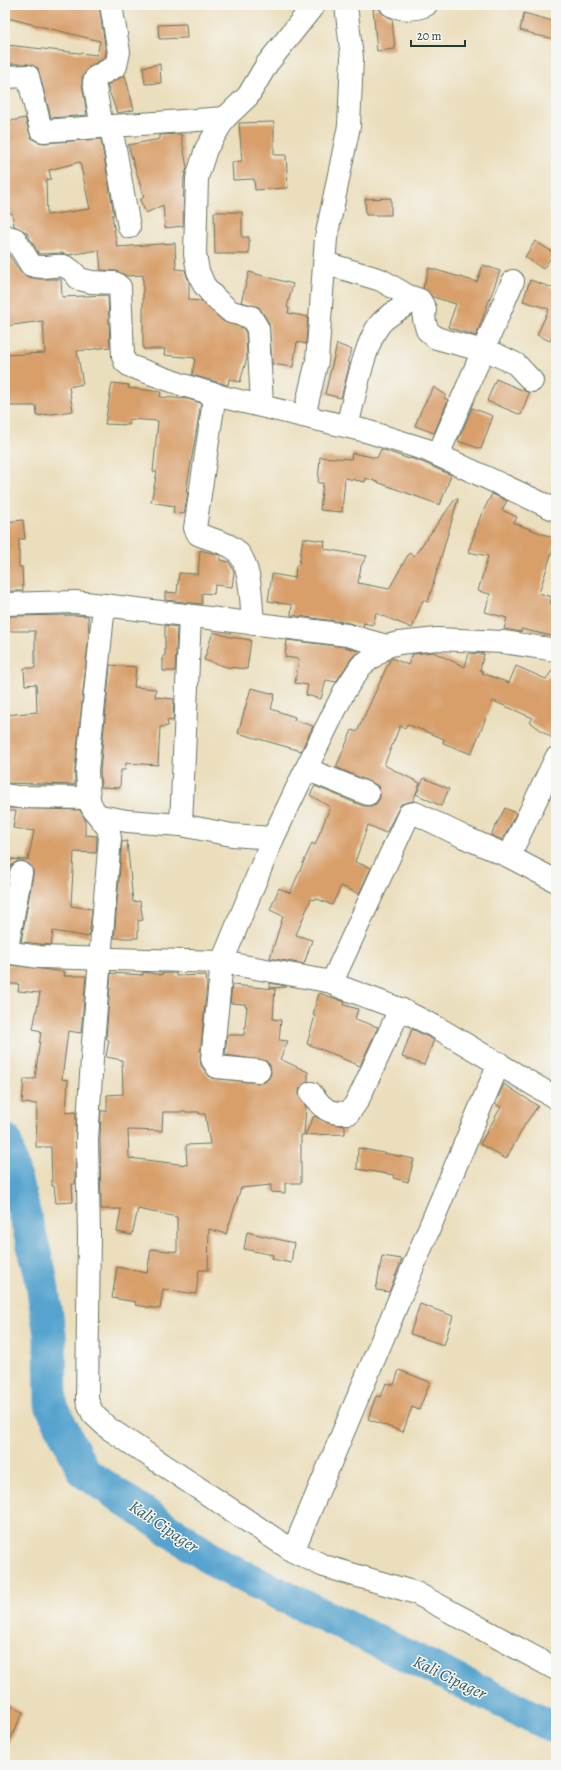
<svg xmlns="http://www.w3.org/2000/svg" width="561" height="1770" viewBox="0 0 561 1770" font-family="Alegreya,serif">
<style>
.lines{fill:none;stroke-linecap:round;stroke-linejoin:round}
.river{stroke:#55a3ce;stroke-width:33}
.building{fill:#d89f6a;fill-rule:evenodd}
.minor-casing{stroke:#667564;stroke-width:24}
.minor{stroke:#fff;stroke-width:22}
.labels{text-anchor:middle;stroke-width:3;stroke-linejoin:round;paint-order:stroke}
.water-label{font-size:17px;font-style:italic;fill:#2f5c62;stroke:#f6f6f2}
</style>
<rect width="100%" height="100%" fill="#f6f6f2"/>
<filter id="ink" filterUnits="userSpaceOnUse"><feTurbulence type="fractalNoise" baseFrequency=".025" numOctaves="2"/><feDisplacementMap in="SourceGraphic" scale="8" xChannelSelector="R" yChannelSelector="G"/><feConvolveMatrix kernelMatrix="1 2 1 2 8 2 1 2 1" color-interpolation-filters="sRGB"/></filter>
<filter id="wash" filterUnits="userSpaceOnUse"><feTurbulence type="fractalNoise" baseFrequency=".012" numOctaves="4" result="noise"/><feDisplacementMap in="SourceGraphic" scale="16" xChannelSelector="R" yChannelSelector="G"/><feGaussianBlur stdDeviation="0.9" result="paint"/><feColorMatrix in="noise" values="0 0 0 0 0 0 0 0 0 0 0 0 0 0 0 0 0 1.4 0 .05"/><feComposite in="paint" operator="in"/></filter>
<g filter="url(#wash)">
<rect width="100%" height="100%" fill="#ebdebc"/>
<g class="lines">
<path class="river" d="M 5,1140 L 40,1272 L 50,1335 L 51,1405 L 84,1472 L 222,1566 L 556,1728"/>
</g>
<g id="blocks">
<g class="building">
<path d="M 10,5 L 99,5 L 106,52 L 105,58 L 90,66 L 82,77 L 82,84 L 87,115 L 51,118 L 38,68 L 28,64 L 5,64 L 7,45 L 97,55 L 100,41 L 7,18 Z"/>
<path d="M 379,8 L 382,13 L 392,19 L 395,49 L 377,51 L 373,9 Z"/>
<path d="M 524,13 L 556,22 L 556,39 L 534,35 L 534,34 L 520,30 Z"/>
<path d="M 186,24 L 187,38 L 159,39 L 158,25 Z"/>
<path d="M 160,64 L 161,83 L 145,84 L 143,67 Z"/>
<path d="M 125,75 L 134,110 L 117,113 L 107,85 Z"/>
<path d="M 25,118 L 31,138 L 38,142 L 44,143 L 101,139 L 114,215 L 112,215 L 117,247 L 175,243 L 176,269 L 185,270 L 189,283 L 189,300 L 201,301 L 223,321 L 243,328 L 246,333 L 247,358 L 240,382 L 229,379 L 228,385 L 192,375 L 195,358 L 164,355 L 165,349 L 143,349 L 143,275 L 127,276 L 116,271 L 101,270 L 99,250 L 69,255 L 62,253 L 39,254 L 26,232 L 14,226 L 12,213 L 5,214 L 5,122 ZM 80,162 L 90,209 L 47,215 L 46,180 L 51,179 L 49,170 Z"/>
<path d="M 274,122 L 274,155 L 286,155 L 288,188 L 255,190 L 254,179 L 233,180 L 232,162 L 242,161 L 239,123 Z"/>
<path d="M 181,134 L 187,168 L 184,178 L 183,226 L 165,228 L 163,205 L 146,213 L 140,200 L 144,197 L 128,145 L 160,139 L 160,135 Z"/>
<path d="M 391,198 L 391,215 L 366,215 L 365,199 Z"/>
<path d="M 214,212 L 242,212 L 242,237 L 249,237 L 249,254 L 215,254 Z"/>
<path d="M 535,241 L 554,253 L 543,269 L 525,257 Z"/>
<path d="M 5,249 L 20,272 L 28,277 L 38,279 L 61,279 L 62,297 L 108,295 L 110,347 L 77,351 L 83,384 L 69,387 L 73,411 L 37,416 L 36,406 L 5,406 L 5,355 L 45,353 L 43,321 L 5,326 Z"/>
<path d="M 483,265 L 500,271 L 476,336 L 448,327 L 456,304 L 433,297 L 423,288 L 429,268 L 477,282 Z"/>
<path d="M 249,272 L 293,284 L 287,307 L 289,308 L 288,313 L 308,317 L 306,344 L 297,342 L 293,367 L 272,364 L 269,323 L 259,307 L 241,302 Z"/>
<path d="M 530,280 L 556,289 L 556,327 L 550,341 L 537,335 L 549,309 L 523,301 Z"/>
<path d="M 337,344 L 352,350 L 347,362 L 350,363 L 341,398 L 325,394 Z"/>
<path d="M 496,379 L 529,393 L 521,415 L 487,401 Z"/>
<path d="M 112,383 L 129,385 L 128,388 L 161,392 L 160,397 L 188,399 L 201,403 L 186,492 L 188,492 L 184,514 L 173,512 L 174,506 L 151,502 L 157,472 L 153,472 L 158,421 L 129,419 L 129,425 L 105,424 Z"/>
<path d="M 434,387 L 446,395 L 444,398 L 448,400 L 434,433 L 415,426 L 422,408 Z"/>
<path d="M 472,408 L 493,416 L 481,449 L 458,441 Z"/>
<path d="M 381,449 L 409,459 L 410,458 L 422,462 L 451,475 L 440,505 L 366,478 L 365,482 L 345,478 L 342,512 L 320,510 L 323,483 L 318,483 L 320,457 L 351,459 L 352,453 L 377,458 Z"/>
<path d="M 492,494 L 507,501 L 502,510 L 517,517 L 514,523 L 556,539 L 539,593 L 552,597 L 550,604 L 556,605 L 556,637 L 521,629 L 521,632 L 504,629 L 507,618 L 485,612 L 490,594 L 478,591 L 488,556 L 468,552 L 481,515 Z"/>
<path d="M 456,498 L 458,499 L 428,602 L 423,600 L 412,628 L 376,613 L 373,625 L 364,623 L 363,627 L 349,623 L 291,615 L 292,605 L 268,601 L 272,574 L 295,578 L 296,565 L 299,565 L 303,538 L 325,541 L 324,549 L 367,556 L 361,566 L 358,583 L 389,589 L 409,553 L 414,556 Z"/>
<path d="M 23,520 L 25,539 L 19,539 L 19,567 L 22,567 L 23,591 L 7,591 L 7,590 L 5,590 L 5,522 Z"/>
<path d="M 200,550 L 220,555 L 220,560 L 229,562 L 234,572 L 232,587 L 215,585 L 214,594 L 202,593 L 202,604 L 165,600 L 165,592 L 177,593 L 179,573 L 198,574 Z"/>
<path d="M 75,615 L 88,616 L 89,634 L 75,770 L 75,785 L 5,783 L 5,750 L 8,750 L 5,715 L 37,712 L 36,684 L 25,685 L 24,668 L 35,668 L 35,631 L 8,631 L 8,616 Z"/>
<path d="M 165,625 L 177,627 L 175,671 L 163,671 L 163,656 L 165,656 Z"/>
<path d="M 213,632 L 230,637 L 251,640 L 247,669 L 227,667 L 204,660 Z"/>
<path d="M 287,640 L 345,647 L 358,651 L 351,659 L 336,682 L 326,680 L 321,699 L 306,695 L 308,685 L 295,683 L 299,659 L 285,657 Z"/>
<path d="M 433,652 L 465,667 L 469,653 L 484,654 L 480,670 L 483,671 L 482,673 L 509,683 L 516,666 L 546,679 L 556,665 L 556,741 L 530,722 L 533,718 L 493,701 L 471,754 L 443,743 L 444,739 L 407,724 L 405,728 L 400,726 L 384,765 L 420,783 L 413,801 L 401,804 L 386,833 L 368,825 L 355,862 L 371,868 L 359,894 L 341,886 L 332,905 L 315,898 L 314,900 L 311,899 L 296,935 L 312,940 L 304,964 L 270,958 L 283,916 L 270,910 L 279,888 L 290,893 L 312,843 L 315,845 L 330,807 L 310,795 L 315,786 L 363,806 L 370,806 L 376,804 L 380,798 L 380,793 L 378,786 L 336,767 L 352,730 L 357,732 L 390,660 L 392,658 L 408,665 L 413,654 Z"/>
<path d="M 110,665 L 136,667 L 134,687 L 156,689 L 155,697 L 174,699 L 173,721 L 167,720 L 168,726 L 160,727 L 158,765 L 126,763 L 125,770 L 121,770 L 120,788 L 101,787 L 100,771 Z"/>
<path d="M 251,688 L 275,694 L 271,709 L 295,717 L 294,720 L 313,726 L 301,751 L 238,733 Z"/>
<path d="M 424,778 L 449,789 L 441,806 L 416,794 Z"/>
<path d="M 5,808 L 80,810 L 85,819 L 85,835 L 97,836 L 96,853 L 74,852 L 71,906 L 92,909 L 89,937 L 53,931 L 51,945 L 21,942 L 33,875 L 33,869 L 29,864 L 24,861 L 17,861 L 12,865 L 9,871 L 5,890 L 7,859 L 28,860 L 34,831 L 13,828 L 16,811 L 5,811 Z"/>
<path d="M 505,808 L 516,813 L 503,840 L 491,835 Z"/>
<path d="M 127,841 L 133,902 L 140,901 L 143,920 L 138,921 L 138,938 L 114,938 L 122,842 Z"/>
<path d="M 10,965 L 65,972 L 64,976 L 86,976 L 81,1033 L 68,1031 L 62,1079 L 68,1080 L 66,1113 L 76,1112 L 75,1184 L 72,1184 L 73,1202 L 56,1203 L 54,1186 L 52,1186 L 51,1147 L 36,1147 L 37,1104 L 22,1103 L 24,1079 L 35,1079 L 41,1031 L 33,1029 L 40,993 L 18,991 L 19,984 L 5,984 L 5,966 Z"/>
<path d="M 143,972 L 162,975 L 162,973 L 176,973 L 176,976 L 206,975 L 207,984 L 200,1058 L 201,1066 L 211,1078 L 258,1083 L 265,1082 L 269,1078 L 271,1073 L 270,1065 L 266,1061 L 225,1055 L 227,1035 L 244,1035 L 247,1007 L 245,1006 L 245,1004 L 230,1003 L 232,985 L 275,989 L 273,1019 L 281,1020 L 279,1040 L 288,1041 L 280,1059 L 308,1072 L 308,1081 L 300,1088 L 299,1094 L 306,1107 L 304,1135 L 301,1135 L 301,1183 L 285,1183 L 285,1193 L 271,1192 L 271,1185 L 241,1188 L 226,1234 L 209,1229 L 208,1270 L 199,1270 L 196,1294 L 163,1289 L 160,1309 L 135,1305 L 136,1302 L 112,1298 L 117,1267 L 147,1273 L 151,1249 L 177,1252 L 177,1217 L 138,1209 L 132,1235 L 117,1232 L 121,1209 L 101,1209 L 100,1140 L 101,1111 L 107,1111 L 107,1095 L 123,1094 L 122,1060 L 106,1057 L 109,1040 L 106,1038 L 111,973 L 143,975 ZM 163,1112 L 199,1112 L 199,1114 L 205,1114 L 210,1144 L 186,1145 L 187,1165 L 129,1158 L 128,1130 L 162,1131 Z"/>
<path d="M 270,983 L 286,986 L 286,987 L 270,988 Z"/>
<path d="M 319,993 L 345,1002 L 344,1005 L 358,1009 L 355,1019 L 378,1027 L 360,1066 L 341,1058 L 341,1057 L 307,1044 L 315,1016 L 313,1015 Z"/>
<path d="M 412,1029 L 434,1040 L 424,1065 L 402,1057 Z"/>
<path d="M 504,1084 L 538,1106 L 526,1123 L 506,1159 L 480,1144 L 501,1107 L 495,1104 Z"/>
<path d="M 314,1116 L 328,1123 L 345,1126 L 345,1134 L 305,1135 Z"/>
<path d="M 358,1148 L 414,1159 L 408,1182 L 393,1178 L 394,1175 L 357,1169 Z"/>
<path d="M 247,1232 L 294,1243 L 291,1263 L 272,1259 L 273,1255 L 244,1249 Z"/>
<path d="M 382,1256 L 402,1259 L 389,1292 L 376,1290 Z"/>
<path d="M 420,1304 L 453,1316 L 444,1345 L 410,1334 Z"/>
<path d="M 399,1370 L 430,1382 L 419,1410 L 412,1407 L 403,1432 L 368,1419 L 376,1396 L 381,1397 L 386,1383 L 394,1385 Z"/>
<path d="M 5,1703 L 23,1712 L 5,1750 Z"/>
</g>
</g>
</g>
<g filter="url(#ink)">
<use href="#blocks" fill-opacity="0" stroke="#667564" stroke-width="1"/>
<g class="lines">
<defs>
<g id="minor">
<path d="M 391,5 C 403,10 414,10 426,5"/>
<path d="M 5,77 L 28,76 L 41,130 L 43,131 L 225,118"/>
<path d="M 111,126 L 129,227"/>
<path d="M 102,127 L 94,82 L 96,77 L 116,66 L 119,52 L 111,5"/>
<path d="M 5,236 L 15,239 L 31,265 C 53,273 61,254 79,279 L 92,282 L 115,283 L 120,287 L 123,356 L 125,362 L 130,366 L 183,385 L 223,397 L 366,431 L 427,450 L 556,510"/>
<path d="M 325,263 L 381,280 L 408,296 L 420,300 L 425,309 L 424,319 L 427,330 L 436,338 L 495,354 L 516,364 L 532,381"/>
<path d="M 215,394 L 195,528 L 198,534 C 209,539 222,541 233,548 C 252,560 251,603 253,624"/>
<path d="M 262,405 L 258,329 L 251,317 L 231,312 L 215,298 L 204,285 L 198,271 L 195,254 L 197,178 L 206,149 L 225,118 L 248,96 L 267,64 L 314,5"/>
<path d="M 304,416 L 317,361 L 326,238 L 349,126 L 352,58 L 346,5"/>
<path d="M 347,426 C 354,401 364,343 380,324 C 388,314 404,307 415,300"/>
<path d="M 438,455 L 513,281"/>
<path d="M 5,604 L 75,602 L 104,605 L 347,635 L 387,646"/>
<path d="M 104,605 L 87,771 L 89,801 L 93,809 L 108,828 L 110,838 L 93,1043 L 87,1140 L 89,1234 L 87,1400 L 93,1414 L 108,1428 L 293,1551 L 324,1566 L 416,1593 L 556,1669"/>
<path d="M 556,758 L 511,852 L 510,857 L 556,881"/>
<path d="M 306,769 L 368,794"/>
<path d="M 5,795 L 18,797 L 89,798"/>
<path d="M 100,816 L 127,821 L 181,825 L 232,835 L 273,838"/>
<path d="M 181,825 L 190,616"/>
<path d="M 5,952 L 39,957 L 222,962 L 332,982 L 338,986 L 400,1009 L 438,1028 L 556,1098"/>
<path d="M 6,953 L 21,873"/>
<path d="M 332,982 L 409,814 L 415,813 L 464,837 L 510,857"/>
<path d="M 259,1071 L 217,1067 L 212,1059 L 222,962 L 273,838 L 306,769 L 344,692 L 361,666 L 387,646 L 399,643 L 437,639 L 503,642 L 556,650"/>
<path d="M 311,1093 C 323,1109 328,1114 349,1113 L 358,1100 L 400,1009"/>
<path d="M 293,1551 L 499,1063"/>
</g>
</defs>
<use href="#minor" class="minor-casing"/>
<use href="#minor" class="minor"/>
</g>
</g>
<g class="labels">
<g class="water-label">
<text transform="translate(164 1526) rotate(34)" y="6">Kali Cipager</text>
<text transform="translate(450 1677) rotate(26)" y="6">Kali Cipager</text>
</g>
</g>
<rect width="561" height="1770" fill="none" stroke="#f6f6f2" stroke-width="20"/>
<path d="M411 40v6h54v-6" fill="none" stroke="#1f3d34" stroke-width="2"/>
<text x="417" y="40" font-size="12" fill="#1f3d34" stroke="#f6f6f2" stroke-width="3" paint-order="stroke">20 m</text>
</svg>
